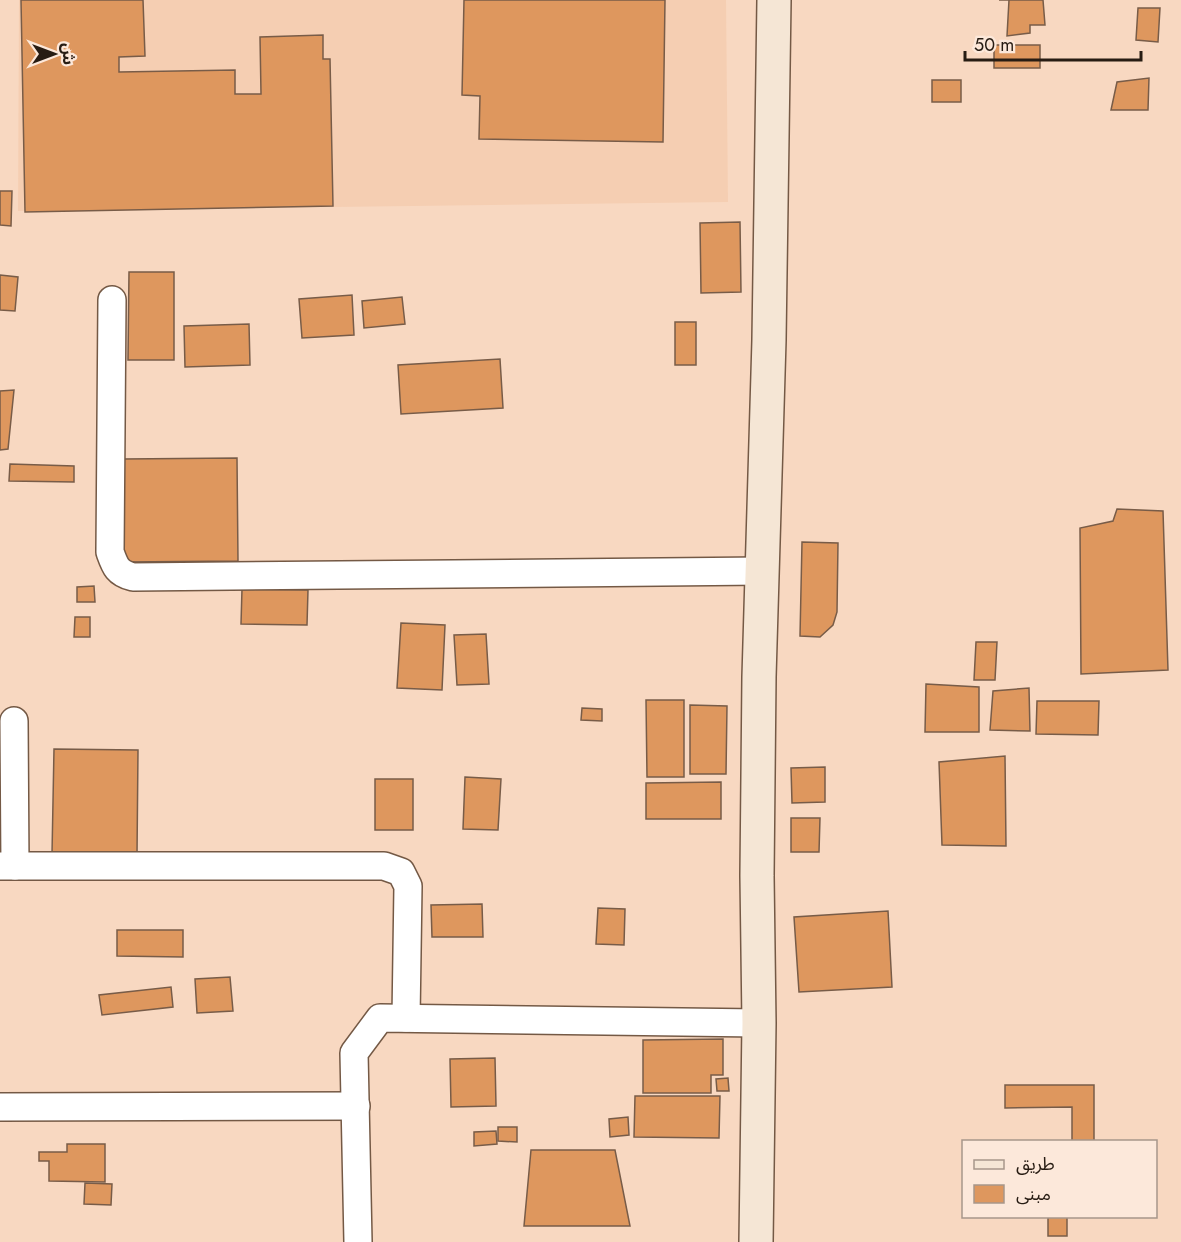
<svg xmlns="http://www.w3.org/2000/svg" width="1181" height="1242" viewBox="0 0 1181 1242" font-family="Jost,'Noto Sans Arabic',sans-serif">
<style>
.built{fill:#f5ceb2}
.building{fill:#de975e;stroke:#785c48;stroke-width:1.5}
.lines{fill:none;stroke-linecap:round;stroke-linejoin:round}
.minor-casing{stroke:#745945;stroke-width:30}
.secondary-casing{stroke:#745945;stroke-width:36}
.minor{stroke:#fff;stroke-width:27}
.secondary{stroke:#f5e6d5;stroke-width:33}
</style>
<rect width="100%" height="100%" fill="#f8d8c1"/>
<path class="built" d="M 19,0 L 726,0 L 728,202 L 18,211 Z"/>
<g class="building">
<path d="M 21,0 L 143,0 L 145,56 L 119,57 L 119,72 L 235,70 L 235,94 L 261,94 L 260,37 L 323,35 L 323,59 L 330,59 L 333,206 L 25,212 Z"/>
<path d="M 464,0 L 665,0 L 663,142 L 479,139 L 480,96 L 462,95 Z"/>
<path d="M 999,0 L 1043,0 L 1045,25 L 1030,25 L 1030,33 L 1007,36 L 1009,0 Z"/>
<path d="M 1138,8 L 1160,8 L 1158,42 L 1136,40 Z"/>
<rect x="994" y="45" width="46" height="23"/>
<path d="M 1149,78 L 1148,110 L 1111,110 L 1117,82 Z"/>
<rect x="932" y="80" width="29" height="22"/>
<path d="M 0,191 L 12,191 L 11,226 L 0,225 Z"/>
<path d="M 740,222 L 741,292 L 701,293 L 700,223 Z"/>
<path d="M 129,272 L 174,272 L 174,360 L 128,360 Z"/>
<path d="M 0,275 L 18,277 L 15,311 L 0,310 Z"/>
<path d="M 352,295 L 354,335 L 302,338 L 299,299 Z"/>
<path d="M 402,297 L 405,324 L 364,328 L 362,301 Z"/>
<rect x="675" y="322" width="21" height="43"/>
<path d="M 249,324 L 250,365 L 185,367 L 184,326 Z"/>
<path d="M 500,359 L 503,408 L 401,414 L 398,365 Z"/>
<path d="M 14,390 L 8,449 L 0,450 L 0,391 Z"/>
<path d="M 237,458 L 238,561 L 124,562 L 123,459 Z"/>
<path d="M 10,464 L 74,466 L 74,482 L 9,481 Z"/>
<path d="M 1117,509 L 1163,511 L 1168,670 L 1081,674 L 1080,528 L 1113,521 Z"/>
<path d="M 802,542 L 838,543 L 837,612 L 833,625 L 820,637 L 800,636 Z"/>
<path d="M 94,586 L 95,602 L 77,602 L 77,587 Z"/>
<path d="M 242,589 L 308,590 L 307,625 L 241,624 Z"/>
<path d="M 75,617 L 90,617 L 90,637 L 74,637 Z"/>
<path d="M 401,623 L 445,625 L 442,690 L 397,688 Z"/>
<path d="M 486,634 L 489,684 L 457,685 L 454,635 Z"/>
<path d="M 976,642 L 997,642 L 995,680 L 974,680 Z"/>
<path d="M 926,684 L 979,687 L 979,732 L 925,732 Z"/>
<path d="M 1029,688 L 1030,731 L 990,730 L 993,691 Z"/>
<path d="M 646,700 L 684,700 L 684,777 L 647,777 Z"/>
<path d="M 1037,701 L 1099,701 L 1098,735 L 1036,734 Z"/>
<path d="M 690,705 L 727,706 L 726,774 L 690,774 Z"/>
<path d="M 582,708 L 602,709 L 602,721 L 581,720 Z"/>
<path d="M 54,749 L 138,750 L 137,855 L 52,854 Z"/>
<path d="M 1005,756 L 1006,846 L 942,845 L 939,762 Z"/>
<path d="M 825,767 L 825,802 L 792,803 L 791,768 Z"/>
<path d="M 465,777 L 501,779 L 498,830 L 463,829 Z"/>
<rect x="375" y="779" width="38" height="51"/>
<path d="M 721,782 L 721,819 L 646,819 L 646,783 Z"/>
<path d="M 791,818 L 820,818 L 819,852 L 791,852 Z"/>
<path d="M 482,904 L 483,937 L 432,937 L 431,905 Z"/>
<path d="M 598,908 L 625,909 L 624,945 L 596,944 Z"/>
<path d="M 888,911 L 892,987 L 799,992 L 794,917 Z"/>
<path d="M 117,930 L 183,930 L 183,957 L 117,956 Z"/>
<path d="M 230,977 L 233,1011 L 197,1013 L 195,979 Z"/>
<path d="M 171,987 L 173,1007 L 102,1015 L 99,995 Z"/>
<path d="M 723,1039 L 723,1075 L 711,1075 L 711,1093 L 643,1093 L 643,1040 Z"/>
<path d="M 495,1058 L 496,1106 L 451,1107 L 450,1059 Z"/>
<path d="M 728,1078 L 729,1091 L 717,1091 L 716,1079 Z"/>
<path d="M 1005,1085 L 1094,1085 L 1094,1142 L 1072,1142 L 1072,1107 L 1005,1108 Z"/>
<path d="M 635,1096 L 720,1096 L 719,1138 L 634,1137 Z"/>
<path d="M 628,1117 L 629,1135 L 610,1137 L 609,1119 Z"/>
<path d="M 498,1127 L 517,1127 L 517,1142 L 498,1141 Z"/>
<path d="M 496,1131 L 497,1144 L 474,1146 L 474,1132 Z"/>
<path d="M 67,1144 L 105,1144 L 105,1182 L 49,1181 L 49,1161 L 39,1161 L 39,1152 L 67,1152 Z"/>
<path d="M 531,1150 L 615,1150 L 630,1226 L 524,1226 Z"/>
<path d="M 85,1183 L 112,1184 L 111,1205 L 84,1204 Z"/>
<rect x="1048" y="1216" width="19" height="20"/>
</g>
<g class="lines">
<defs>
<g id="minor">
<path d="M 112,300 L 110,552 C 115,566 117,573 133,577 L 763,571"/>
<path d="M 14,721 L 15,866"/>
<path d="M 0,866 L 384,866 L 401,872 L 408,886 L 406,1018"/>
<path d="M 0,1107 L 356,1106"/>
<path d="M 358,1242 L 354,1053 L 380,1018 L 759,1023"/>
</g>
<path id="secondary" d="M 756,1242 L 759,1023 L 757,876 L 759,677 L 769,340 L 774,0"/>
</defs>
<use href="#minor" class="minor-casing"/>
<use href="#secondary" class="secondary-casing"/>
<use href="#minor" class="minor"/>
<use href="#secondary" class="secondary"/>
</g>
<rect x="962" y="1140" width="195" height="78" fill="#fce8da" stroke="#a7968a" stroke-width="1.5"/>
<rect x="974" y="1160" width="30" height="9" fill="#f5e6d5" stroke="#a7968a" stroke-width="1.5"/>
<text x="1016" y="1170" font-size="18" fill="#271c13">طريق</text>
<rect x="974" y="1185" width="30" height="18" fill="#de975e" stroke="#a7968a" stroke-width="1.5"/>
<text x="1016" y="1200" font-size="18" fill="#271c13">مبنى</text>
<g transform="translate(54 54) rotate(90)" stroke="#fce8da" stroke-width="4.5" paint-order="stroke">
<path d="M0-4.5L10 22L0 15L-10 22Z" fill="#271c13"/>
<text y="-9" font-size="16" font-weight="bold" text-anchor="middle" fill="#271c13">ش</text>
</g>
<path d="M965 51v9h176v-9" fill="none" stroke="#271c13" stroke-width="3"/>
<text x="974" y="51" font-size="18" fill="#271c13" stroke="#fce8da" stroke-width="4.5" paint-order="stroke">50 m</text>
</svg>
